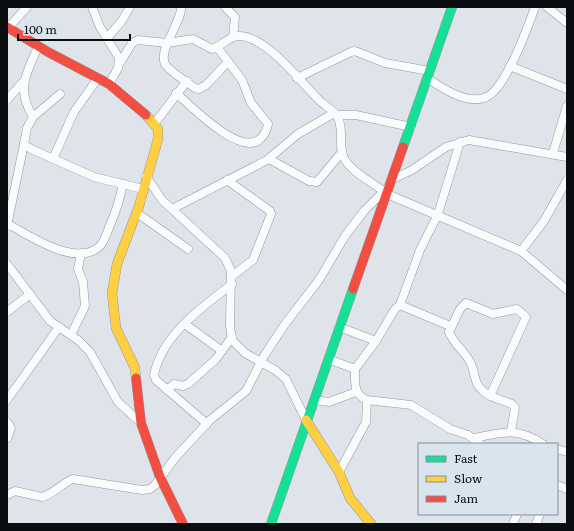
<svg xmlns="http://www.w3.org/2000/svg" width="574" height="531" viewBox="0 0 574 531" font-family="Literata,serif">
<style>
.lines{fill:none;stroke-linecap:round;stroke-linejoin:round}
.street-casing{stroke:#94999d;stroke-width:9}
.fast-casing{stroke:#94999d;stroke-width:10}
.slow-casing{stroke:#94999d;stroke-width:10}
.jam-casing{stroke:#94999d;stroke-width:10}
.street{stroke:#fafbfc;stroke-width:8}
.fast{stroke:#16e098;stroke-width:9}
.slow{stroke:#ffcf43;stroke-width:9}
.jam{stroke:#f24e42;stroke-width:9}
</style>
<rect width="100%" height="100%" fill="#dee4e9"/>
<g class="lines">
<defs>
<g id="street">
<path d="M 92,7 L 100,27 L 119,58 L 118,68 L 109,84"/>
<path d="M 181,7 C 182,22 158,49 165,64 C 168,70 188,83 195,88 L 199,89 L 206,85 L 228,62"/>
<path d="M 225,7 L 235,17 L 233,37"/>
<path d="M 547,7 L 567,23"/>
<path d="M 8,28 L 27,7"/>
<path d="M 107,38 L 121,22 L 130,7"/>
<path d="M 38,47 C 26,74 16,89 33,117 L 60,94"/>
<path d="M 120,63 L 132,43 L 138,40 L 167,43 L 193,39 L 212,49 C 222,46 229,36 239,36 C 266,36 301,82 319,100 C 324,105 332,109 337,116 C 345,129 337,147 345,160 C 353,173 372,182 383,191"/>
<path d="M 510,66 L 567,89"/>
<path d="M 297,78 L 351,52 L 355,51 L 385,63 L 430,71"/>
<path d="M 427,78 C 442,88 465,104 484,98 C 504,93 528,27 535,7"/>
<path d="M 176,93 C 191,106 242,159 261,138 C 265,134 267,129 268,124 L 251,103 L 242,80 L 217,47"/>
<path d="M 7,100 L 23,82"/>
<path d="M 336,115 L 356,115 L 411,127"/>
<path d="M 33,117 L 27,128 L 24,144 L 31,149 L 94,177 L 143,189"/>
<path d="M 154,124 L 187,81"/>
<path d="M 553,153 L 567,106"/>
<path d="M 53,159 L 74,112 L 98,78"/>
<path d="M 269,159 L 309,181 L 317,182 L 342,152"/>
<path d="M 146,176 L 162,200 L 225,258 L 231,271 L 230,326 L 232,340 L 245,353 L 275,370 L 286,379 L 306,420"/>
<path d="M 393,179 L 412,170 L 446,147 L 469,140 L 567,157"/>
<path d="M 227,180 L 270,211 L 271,214 L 253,260 L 231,277"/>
<path d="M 387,194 L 521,251 L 567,290"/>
<path d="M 172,209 L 267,160 L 298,134 L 334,113"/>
<path d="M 137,213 L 188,249"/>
<path d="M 8,224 C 30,236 75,267 99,247 C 105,242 107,232 110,225 C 116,212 120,198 123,184"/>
<path d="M 7,226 L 24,144"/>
<path d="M 521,251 L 544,221 L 567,180"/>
<path d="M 7,264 L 50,321 L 78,340 L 90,352 L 118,402 L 141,423"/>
<path d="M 400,305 L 420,250 L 438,214 L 460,142"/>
<path d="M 7,312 L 30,294"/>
<path d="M 185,324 L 222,351"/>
<path d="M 339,327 L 376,341"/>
<path d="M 71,335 L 85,306 L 83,282 L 78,269 L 81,253"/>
<path d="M 328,359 L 355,369 L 376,341 L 395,309 L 400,305 L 450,326"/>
<path d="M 355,369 C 355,382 353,394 367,400"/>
<path d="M 167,390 L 174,384 L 183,386 L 188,384 L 216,359 L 232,337"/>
<path d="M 490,396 C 470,384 478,375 469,360 C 463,350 453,343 449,332 L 460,309 L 466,303 L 493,314 L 517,309 L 526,317 L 490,396 L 512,404 L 515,408 L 511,431"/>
<path d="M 7,400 L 59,327"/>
<path d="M 314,400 L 329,402 L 356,392"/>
<path d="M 7,422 L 11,428 L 7,439"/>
<path d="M 207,424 L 156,380 L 154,375 C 162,335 201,308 232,284"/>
<path d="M 474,438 C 503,432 517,427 543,444"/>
<path d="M 557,449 L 567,452"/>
<path d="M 339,472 L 366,422 L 367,400 L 411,405 L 450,429 L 468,435 L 480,444"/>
<path d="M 557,485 L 567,489"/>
<path d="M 7,495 L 15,491 L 42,497 C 54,494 62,483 73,479 L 142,490 L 150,489 L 155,485 L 175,458 L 209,421 L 246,391 L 264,356 L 285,324 L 319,280 L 345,236 L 364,211 L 388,187"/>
<path d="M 513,524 L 517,514"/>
<path d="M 536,524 L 540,514"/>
</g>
<g id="fast">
<path d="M 403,147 L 452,7"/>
<path d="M 271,524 L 353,289"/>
</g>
<g id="slow">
<path d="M 136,378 L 135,368 L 116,328 L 112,293 L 117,264 L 139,206 L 158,139 L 158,129 L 146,115"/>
<path d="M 306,420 L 339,472 L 350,498 L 371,524"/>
</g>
<g id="jam">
<path d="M 7,27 L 48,52 L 109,84 L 146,115"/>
<path d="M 353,289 L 403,147"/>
<path d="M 136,378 L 141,423 L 160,477 L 183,524"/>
</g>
</defs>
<use href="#street" class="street-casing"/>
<use href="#fast" class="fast-casing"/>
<use href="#slow" class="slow-casing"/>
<use href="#jam" class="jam-casing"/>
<use href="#street" class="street"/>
<use href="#fast" class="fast"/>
<use href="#slow" class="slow"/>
<use href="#jam" class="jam"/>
</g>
<rect width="574" height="531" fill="none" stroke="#0b0e11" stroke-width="16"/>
<rect x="418" y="443" width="140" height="72" fill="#d9e4ee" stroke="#878e96"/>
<rect x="426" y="456" width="20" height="6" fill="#16e098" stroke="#878e96"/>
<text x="454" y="463" font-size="12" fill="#0b0e11">Fast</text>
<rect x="426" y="476" width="20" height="6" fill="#ffcf43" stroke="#878e96"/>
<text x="454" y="483" font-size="12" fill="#0b0e11">Slow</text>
<rect x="426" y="496" width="20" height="6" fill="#f24e42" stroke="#878e96"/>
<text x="454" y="503" font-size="12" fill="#0b0e11">Jam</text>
<path d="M18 34v6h112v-6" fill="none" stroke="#0b0e11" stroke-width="2"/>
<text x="24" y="34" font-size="12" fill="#0b0e11" stroke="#d9e4ee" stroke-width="3" paint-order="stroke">100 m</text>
</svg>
